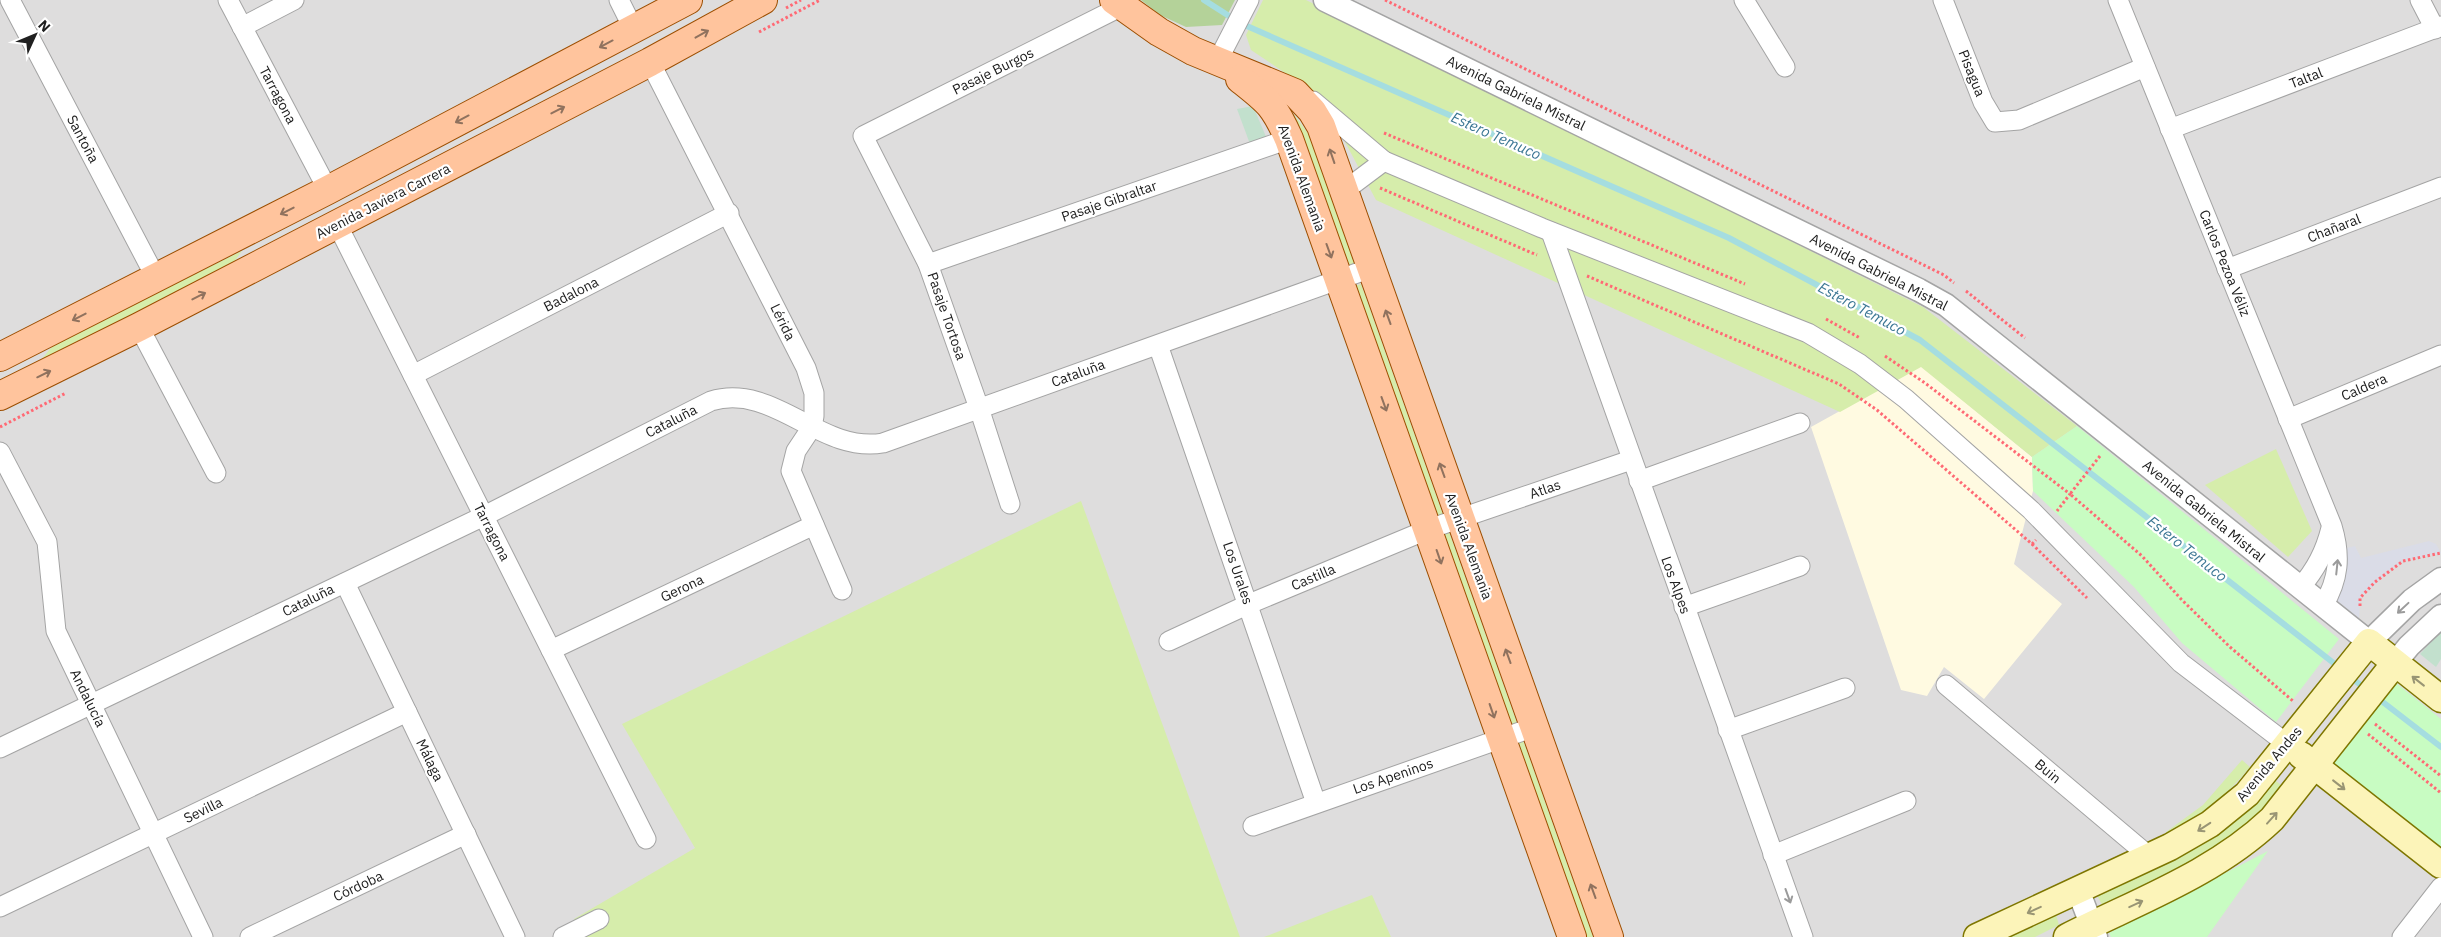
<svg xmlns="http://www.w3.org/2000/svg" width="2441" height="937" viewBox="0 0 2441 937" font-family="'IBM Plex Sans',sans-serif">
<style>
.residential{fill:#dedddd}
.education{fill:#fffae1}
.grass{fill:#d6edab}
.forest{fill:#b4d299}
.wetland{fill:#c2e0cd}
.park{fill:#c8fcc2}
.plaza{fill:#dadce7}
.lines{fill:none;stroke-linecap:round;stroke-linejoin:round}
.stream{stroke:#a5dde0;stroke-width:6}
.minor-casing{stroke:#a4a4a4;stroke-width:21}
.tertiary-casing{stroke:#a4a4a4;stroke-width:25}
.secondary-casing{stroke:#7e7600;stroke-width:29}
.primary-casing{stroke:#9c4e00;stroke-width:30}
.path{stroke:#ff6974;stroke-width:3;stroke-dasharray:2.5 2.5;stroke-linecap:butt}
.minor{stroke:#fff;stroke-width:19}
.tertiary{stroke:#fff;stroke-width:22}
.secondary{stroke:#fcf4b9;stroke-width:26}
.primary{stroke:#ffc49d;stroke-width:28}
.oneway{stroke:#90725e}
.oneway2{stroke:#9b9b9b}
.oneway3{stroke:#999574}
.labels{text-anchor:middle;stroke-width:4.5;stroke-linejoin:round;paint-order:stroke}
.street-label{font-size:14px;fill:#202020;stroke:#fff}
.water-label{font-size:15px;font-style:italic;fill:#3c7794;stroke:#fff}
</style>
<rect width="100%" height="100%" fill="#f1ece6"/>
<rect class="residential" x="0" y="0" width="2441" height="937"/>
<path class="education" d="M 1921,366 L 2032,457 L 2033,491 L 2014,564 L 2062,604 L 1984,699 L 1944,667 L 1927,696 L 1901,690 L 1811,427 Z"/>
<g class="grass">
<path d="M 1263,0 L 1306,0 L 1923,307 L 2077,426 L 2032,457 L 1921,367 L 1840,412 L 1376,200 L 1321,97 L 1251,50 L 1246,35 Z"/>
<path d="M 1293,113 L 1312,139 L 1358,264 L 1343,269 L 1299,142 Z"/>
<path d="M 242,251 L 225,274 L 35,367 L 56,342 Z"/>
<path d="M 1361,284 L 1593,937 L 1580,937 L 1348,288 Z"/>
<path d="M 2276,449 L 2312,531 L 2288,557 L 2205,485 Z"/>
<path d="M 1081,501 L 1240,937 L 584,937 L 574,919 L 695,848 L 622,724 Z"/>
<path d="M 2242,760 L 2250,767 C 2227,796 2199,817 2168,836 L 2166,832 L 2203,805 Z"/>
<path d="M 2272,778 L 2285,788 L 2259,818 L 2200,860 L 2102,905 L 2096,893 Z"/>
<path d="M 1372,895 L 1391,937 L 1264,937 Z"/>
<path d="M 2056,915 L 2059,925 L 2035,937 L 1997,937 L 2041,916 Z"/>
</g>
<path class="forest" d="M 1141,0 L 1235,0 L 1222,25 L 1186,27 L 1160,15 Z"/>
<g class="wetland">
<path d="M 1253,106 L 1267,139 L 1250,144 L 1237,109 Z"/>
<path d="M 2441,631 L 2441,659 L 2436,667 L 2420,654 Z"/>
</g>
<g class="park">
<path d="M 2077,426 L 2339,639 L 2276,722 L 2182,643 L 2134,587 L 2033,491 L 2032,457 Z"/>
<path d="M 2396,683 L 2441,719 L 2441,850 L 2332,764 Z"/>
<path d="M 2268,851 L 2207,937 L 2111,937 L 2109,933 Z"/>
</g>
<path class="plaza" d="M 2429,541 L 2436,544 L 2441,553 L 2403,561 L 2389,571 L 2360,598 L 2359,618 L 2335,599 L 2345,579 L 2343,549 L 2355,546 L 2361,558 Z"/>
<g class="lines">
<g class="stream">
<path d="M 1204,0 L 1240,23 L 1729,238 L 1920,340 L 2340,668"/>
<path d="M 2349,676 L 2367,690"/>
<path d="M 2375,696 L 2441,747"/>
</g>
<defs>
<g id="minor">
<path d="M 10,0 L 156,278"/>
<path d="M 228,0 L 328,190"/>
<path d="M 619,0 L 634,30"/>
<path d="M 1744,0 L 1785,67"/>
<path d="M 1943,0 L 1983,102 L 1995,122 L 2019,120 L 2145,67"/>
<path d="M 2118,0 L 2332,526 C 2341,556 2339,579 2323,606"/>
<path d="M 2420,0 L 2435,29"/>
<path d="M 242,27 L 294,0"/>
<path d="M 650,62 L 806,368 L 814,393 L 814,416 L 812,427 L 796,451 L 791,471 L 842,590"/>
<path d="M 1217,62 L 1249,0"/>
<path d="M 1313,101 L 1384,161 L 1542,228 L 1808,333 L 1860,364 L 1906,399 L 2031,510 L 2181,663 L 2287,744"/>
<path d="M 2170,129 L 2441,26"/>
<path d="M 1344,191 L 1384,161"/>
<path d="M 337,224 L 646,839"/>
<path d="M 1551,232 L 1803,937"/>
<path d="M 928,264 L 1289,139"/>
<path d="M 2227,269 L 2441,187"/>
<path d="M 139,327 L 216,473"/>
<path d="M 1158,345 L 1316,803"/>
<path d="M 413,375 L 729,213"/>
<path d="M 2288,419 L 2441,355"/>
<path d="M 0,452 L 47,542 L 56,631 L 203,937"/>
<path d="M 1639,481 L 1800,423"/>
<path d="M 1010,504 L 979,408 L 928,264 L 863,136 L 1122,6"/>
<path d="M 345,583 L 515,937"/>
<path d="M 2300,588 C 2316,569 2325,552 2331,528"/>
<path d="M 1684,607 L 1800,566"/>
<path d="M 1169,641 L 1249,604 L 1429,529 L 1631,460"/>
<path d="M 551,650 L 814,525"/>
<path d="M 1946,685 L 2150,857"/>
<path d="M 1728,730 L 1845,688"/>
<path d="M 0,748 L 484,516 L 711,401 C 774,382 820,454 883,443 L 1371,268"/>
<path d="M 1253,826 L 1534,727"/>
<path d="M 1773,855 L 1906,801"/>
<path d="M 0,907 L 407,712"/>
<path d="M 250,937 L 466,834"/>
<path d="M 563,937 L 599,919"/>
<path d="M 2402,937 L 2441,887"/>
</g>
<g id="tertiary">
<path d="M 1325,0 L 1919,290 L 1946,305 L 2369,642 L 2412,600 L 2441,579"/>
<path d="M 2395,663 L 2409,646 L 2441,616"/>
<path d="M 2078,890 L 2096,937"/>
</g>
<g id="secondary">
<path d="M 2301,755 L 2441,865"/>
<path d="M 1977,937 L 2170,847 L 2210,824 L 2247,794 L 2369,642 L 2441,699"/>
<path d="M 2067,937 C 2138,901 2214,874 2272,819 L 2395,663"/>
</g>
<g id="primary">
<path d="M 1114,0 L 1159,32 L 1193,51 L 1295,93 L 1312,111 L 1321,126 L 1609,937"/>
<path d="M 1240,79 C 1269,102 1274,105 1289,139 L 1572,937"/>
<path d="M 0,357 L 328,190 L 688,0"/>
<path d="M 0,396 L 139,327 L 650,62 L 763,0"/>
</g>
</defs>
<use href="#minor" class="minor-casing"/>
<use href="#tertiary" class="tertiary-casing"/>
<use href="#secondary" class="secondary-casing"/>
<use href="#primary" class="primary-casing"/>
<g class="path">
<path d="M 1385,0 L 1944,275 L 1954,283"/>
<path d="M 786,8 L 801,0"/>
<path d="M 759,32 L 820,0"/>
<path d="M 1384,133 L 1745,284"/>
<path d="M 1380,188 L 1537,255"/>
<path d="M 1587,276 L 1839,384 L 1877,410 L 2032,544 L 2036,540"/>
<path d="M 1966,291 L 2025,338"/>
<path d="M 1826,319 L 1860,338"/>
<path d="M 1885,356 L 1925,383 L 2070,494 L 2057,511"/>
<path d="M 0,427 L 66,393"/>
<path d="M 2100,456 L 2070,494 L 2142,556 L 2181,599 L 2230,647 L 2293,701"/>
<path d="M 2032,544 L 2087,598"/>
<path d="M 2360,606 L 2360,598 L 2375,582 L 2403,561 L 2441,553"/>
<path d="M 2375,724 L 2441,776"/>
<path d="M 2368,734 L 2441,793"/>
</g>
<use href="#minor" class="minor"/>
<use href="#tertiary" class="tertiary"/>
<use href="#secondary" class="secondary"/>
<use href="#primary" class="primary"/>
</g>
<defs><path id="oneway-shaft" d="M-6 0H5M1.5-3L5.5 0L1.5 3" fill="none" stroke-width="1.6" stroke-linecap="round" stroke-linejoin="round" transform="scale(1.25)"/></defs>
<g class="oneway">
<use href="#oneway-shaft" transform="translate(702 34) rotate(-29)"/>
<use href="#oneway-shaft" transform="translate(606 44) rotate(152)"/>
<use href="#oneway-shaft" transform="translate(558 110) rotate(-27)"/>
<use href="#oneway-shaft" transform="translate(462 119) rotate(152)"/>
<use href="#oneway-shaft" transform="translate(1332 156) rotate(-109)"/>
<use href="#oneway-shaft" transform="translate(287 211) rotate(153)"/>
<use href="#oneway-shaft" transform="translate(1329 251) rotate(70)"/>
<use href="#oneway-shaft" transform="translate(199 296) rotate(-27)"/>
<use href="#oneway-shaft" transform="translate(79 317) rotate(153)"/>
<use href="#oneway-shaft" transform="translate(1388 317) rotate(-110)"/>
<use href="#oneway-shaft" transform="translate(44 374) rotate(-26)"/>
<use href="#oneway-shaft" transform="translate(1384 404) rotate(70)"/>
<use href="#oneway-shaft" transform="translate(1442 470) rotate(-110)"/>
<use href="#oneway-shaft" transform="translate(1439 557) rotate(71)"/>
<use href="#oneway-shaft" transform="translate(1508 656) rotate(-110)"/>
<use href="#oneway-shaft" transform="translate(1492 711) rotate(71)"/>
<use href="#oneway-shaft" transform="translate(1593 891) rotate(-110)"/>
</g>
<g class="oneway2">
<use href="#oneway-shaft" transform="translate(2337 567) rotate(-84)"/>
<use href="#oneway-shaft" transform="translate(2403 608) rotate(137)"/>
<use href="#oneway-shaft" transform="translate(1788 896) rotate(70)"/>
</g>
<g class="oneway3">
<use href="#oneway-shaft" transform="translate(2418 681) rotate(-142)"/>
<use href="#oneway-shaft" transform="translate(2339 785) rotate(38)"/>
<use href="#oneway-shaft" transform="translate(2272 818) rotate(-48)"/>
<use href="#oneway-shaft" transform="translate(2204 827) rotate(147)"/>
<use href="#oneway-shaft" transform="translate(2136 904) rotate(-25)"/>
<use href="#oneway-shaft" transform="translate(2034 910) rotate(155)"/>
</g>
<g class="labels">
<g class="street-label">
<text transform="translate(993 71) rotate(-26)" y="5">Pasaje Burgos</text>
<text transform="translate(1972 73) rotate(68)" y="5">Pisagua</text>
<text transform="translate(2306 78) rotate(-21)" y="5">Taltal</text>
<text transform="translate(1516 93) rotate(26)" y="5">Avenida Gabriela Mistral</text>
<text transform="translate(278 95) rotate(62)" y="5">Tarragona</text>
<text transform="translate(83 139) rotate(62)" y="5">Santoña</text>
<text transform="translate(1302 178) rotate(70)" y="5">Avenida Alemania</text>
<text transform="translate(383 201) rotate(-27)" y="5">Avenida Javiera Carrera</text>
<text transform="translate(1109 201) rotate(-19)" y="5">Pasaje Gibraltar</text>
<text transform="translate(2334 228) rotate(-21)" y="5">Chañaral</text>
<text transform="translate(2225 263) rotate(68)" y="5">Carlos Pezoa Véliz</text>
<text transform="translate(1879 272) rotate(27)" y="5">Avenida Gabriela Mistral</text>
<text transform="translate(571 294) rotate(-27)" y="5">Badalona</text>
<text transform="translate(947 316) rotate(71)" y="5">Pasaje Tortosa</text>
<text transform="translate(783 322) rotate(64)" y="5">Lérida</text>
<text transform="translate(1078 373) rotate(-20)" y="5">Cataluña</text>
<text transform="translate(2364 387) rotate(-23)" y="5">Caldera</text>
<text transform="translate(671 421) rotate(-27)" y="5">Cataluña</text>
<text transform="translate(1545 489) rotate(-19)" y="5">Atlas</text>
<text transform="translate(2204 511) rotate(39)" y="5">Avenida Gabriela Mistral</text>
<text transform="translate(492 532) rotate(63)" y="5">Tarragona</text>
<text transform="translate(1469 546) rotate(70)" y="5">Avenida Alemania</text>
<text transform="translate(1238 573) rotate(71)" y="5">Los Urales</text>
<text transform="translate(1313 577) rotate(-23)" y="5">Castilla</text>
<text transform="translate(1676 585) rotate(70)" y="5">Los Alpes</text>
<text transform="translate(682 588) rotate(-25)" y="5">Gerona</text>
<text transform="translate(308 600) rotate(-26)" y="5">Cataluña</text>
<text transform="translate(88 698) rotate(64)" y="5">Andalucía</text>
<text transform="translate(430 760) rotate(64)" y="5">Málaga</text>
<text transform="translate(2269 764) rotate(-50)" y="5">Avenida Andes</text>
<text transform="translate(2048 771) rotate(40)" y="5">Buin</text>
<text transform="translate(1393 776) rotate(-19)" y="5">Los Apeninos</text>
<text transform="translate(203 810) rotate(-26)" y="5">Sevilla</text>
<text transform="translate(358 886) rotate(-25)" y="5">Córdoba</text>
</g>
<g class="water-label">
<text transform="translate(1496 136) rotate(24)" y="5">Estero Temuco</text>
<text transform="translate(1862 309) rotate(28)" y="5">Estero Temuco</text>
<text transform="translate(2187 549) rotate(38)" y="5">Estero Temuco</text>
</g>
</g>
<g transform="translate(35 35) rotate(46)" stroke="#ffffff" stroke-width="4" paint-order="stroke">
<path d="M0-4L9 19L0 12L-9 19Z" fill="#202020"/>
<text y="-8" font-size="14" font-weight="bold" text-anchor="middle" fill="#202020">N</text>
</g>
</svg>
